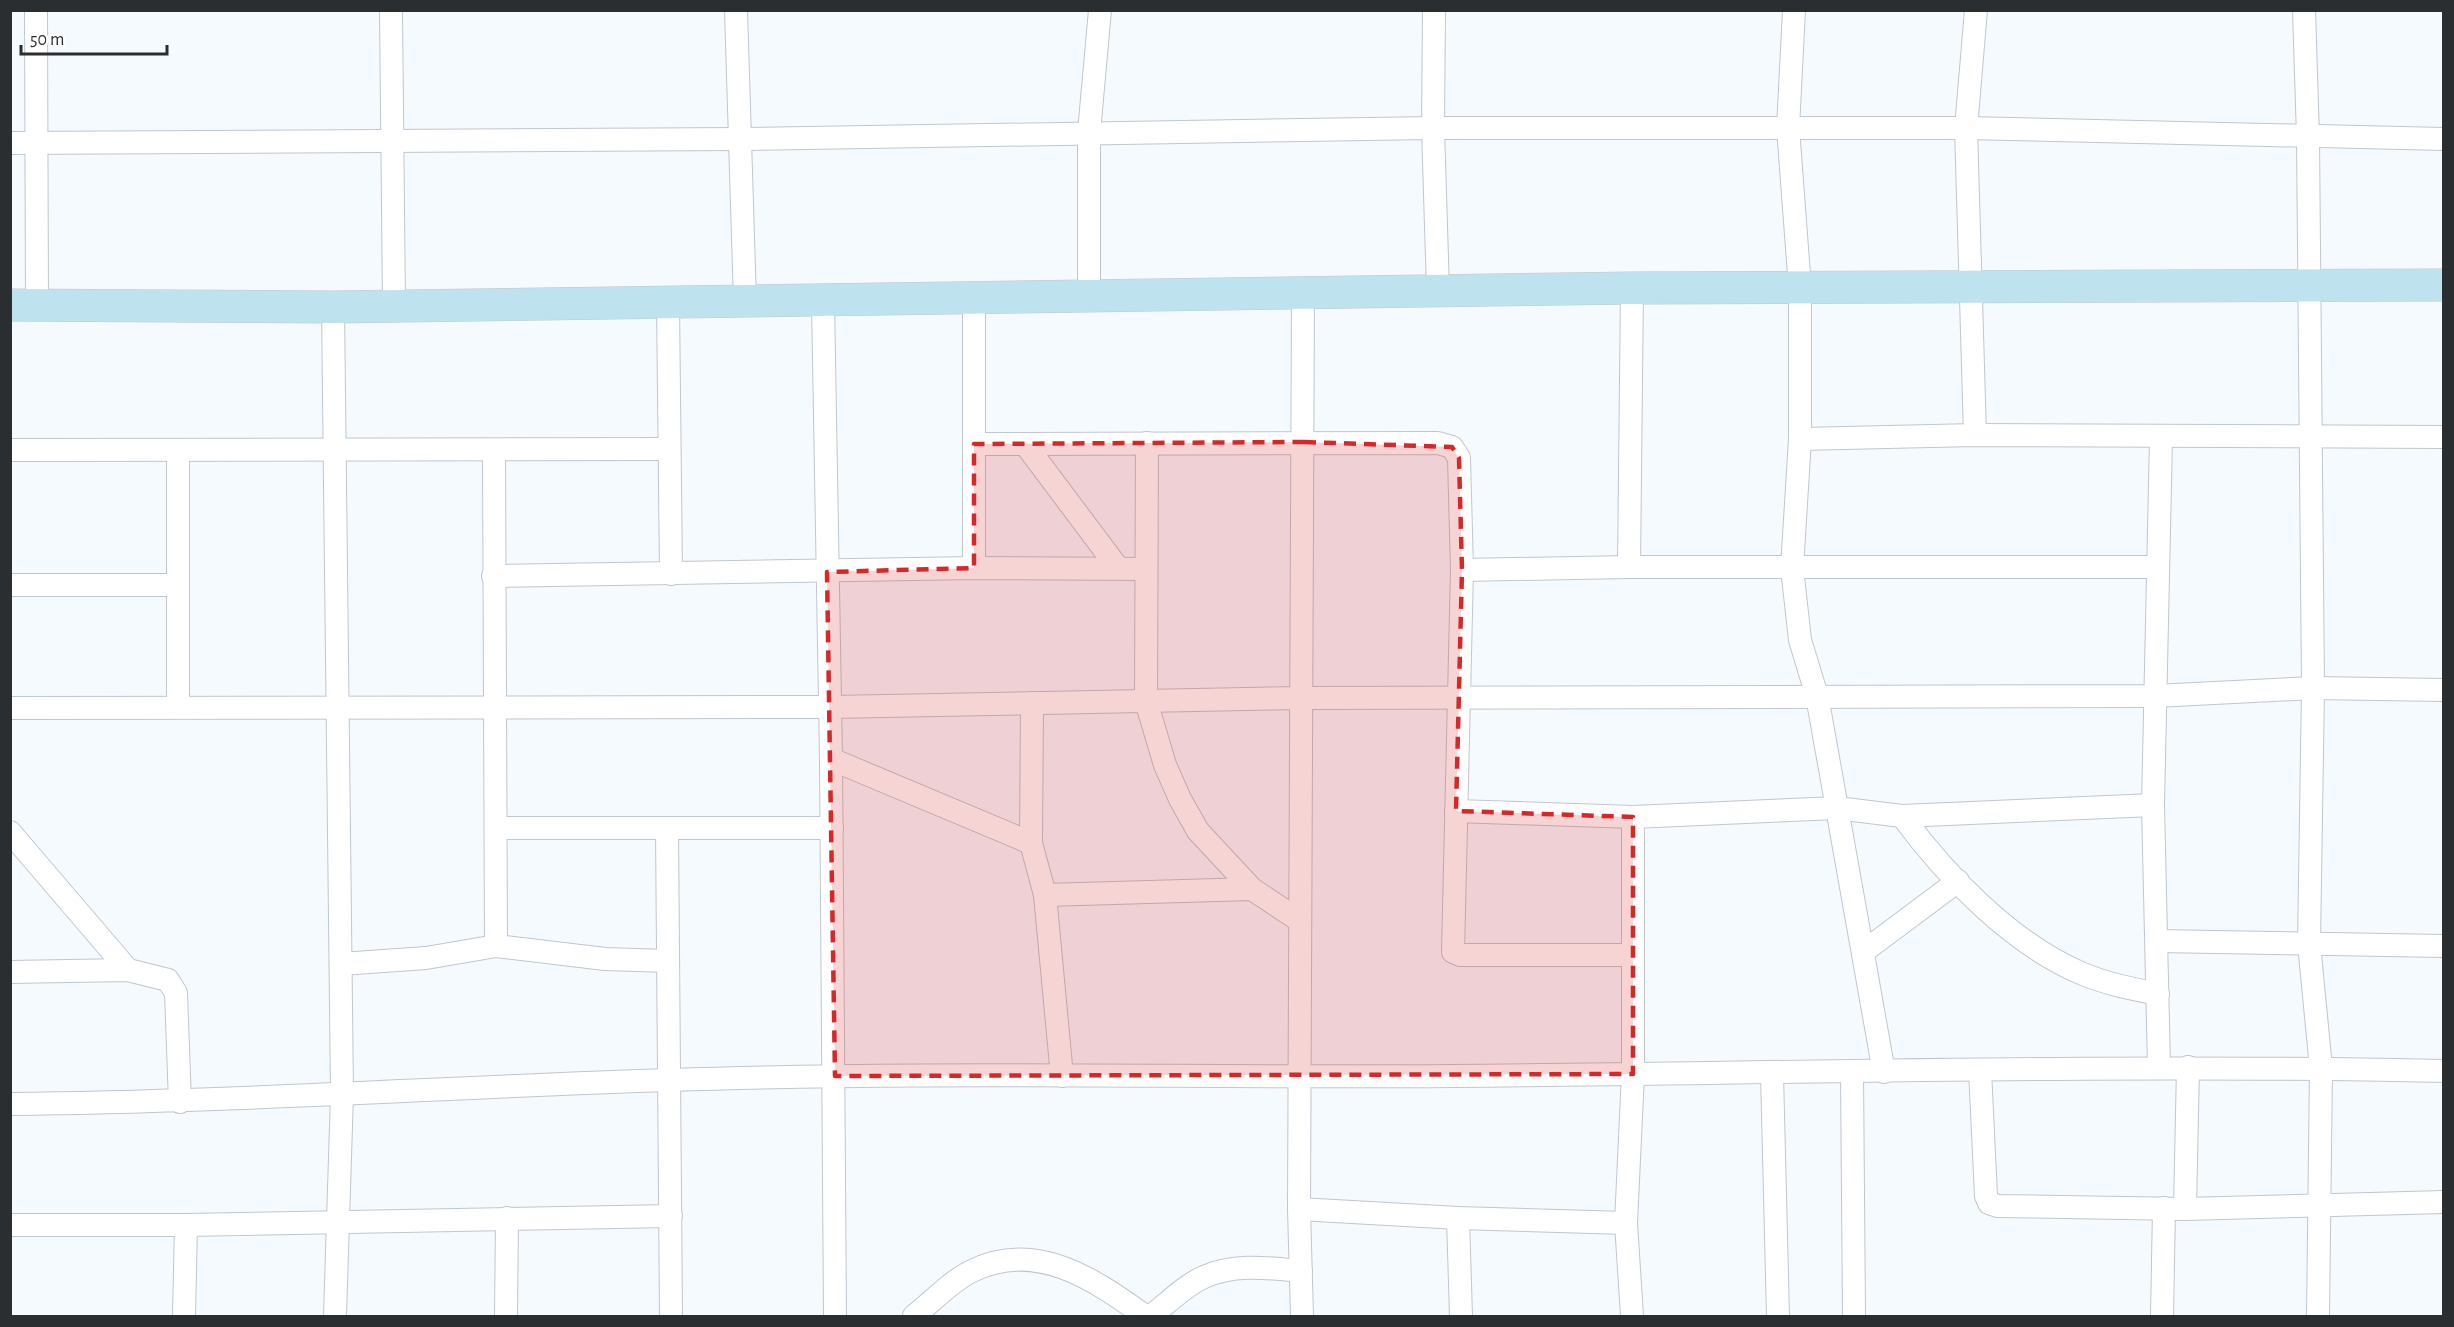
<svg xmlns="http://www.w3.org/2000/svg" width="2454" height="1327" viewBox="0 0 2454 1327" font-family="'Alegreya Sans',sans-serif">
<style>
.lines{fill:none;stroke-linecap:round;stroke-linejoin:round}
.street-casing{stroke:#bfc7ce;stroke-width:24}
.secondary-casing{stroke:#bfc7ce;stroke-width:33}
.street{stroke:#fff;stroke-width:22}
.secondary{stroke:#bfe3ee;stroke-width:32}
.marked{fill:#d62828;fill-opacity:0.2;stroke:#d62828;stroke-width:4.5;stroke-dasharray:12 8;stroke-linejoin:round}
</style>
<rect width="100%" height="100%" fill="#f5faff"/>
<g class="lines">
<defs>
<g id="street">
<path d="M 36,10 L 37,305"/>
<path d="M 391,10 L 394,306"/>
<path d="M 736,10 L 745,302"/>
<path d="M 1434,10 L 1433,128 L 1438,291"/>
<path d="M 1794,10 L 1788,128 L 1800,288 L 1800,439 L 1792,568 L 1800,640 L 1817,696 L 1884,1072"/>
<path d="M 2304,10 L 2308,137 L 2313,688 L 2309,944 L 2321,1068 L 2318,1316"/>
<path d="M 10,143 L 741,139 L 1433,128 L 1966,128 L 2444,139"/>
<path d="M 1089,295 L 1089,132 L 1100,10"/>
<path d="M 974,298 L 974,568"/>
<path d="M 823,301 L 831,759 L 835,1316"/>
<path d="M 668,303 L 671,574"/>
<path d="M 333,307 L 342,1094 L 335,1316"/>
<path d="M 1975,435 L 1966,128 L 1976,10"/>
<path d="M 1800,439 L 1975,435 L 2444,437"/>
<path d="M 1147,443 L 1146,701 L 1165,765 L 1180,799 L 1198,831 L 1252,889"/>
<path d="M 974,444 L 1438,443 L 1452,447 L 1459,458 L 1462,570 L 1453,952 L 1460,955 L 1633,955"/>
<path d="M 1025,444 L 1118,568"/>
<path d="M 10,450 L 668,449"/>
<path d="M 494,450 L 496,946"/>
<path d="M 1629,567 L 1632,288"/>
<path d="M 1462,570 L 1629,567 L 2156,567"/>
<path d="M 493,576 L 974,568 L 1146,569"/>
<path d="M 10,585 L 177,585"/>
<path d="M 1032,703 L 1031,843 L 1045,895 L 1062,1076"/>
<path d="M 178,707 L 178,451"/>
<path d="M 10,708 L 831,707 L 1301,698 L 2155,696 L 2313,688 L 2444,690"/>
<path d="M 831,759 L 1031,843"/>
<path d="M 1456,811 L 1633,817 L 1837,808 L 1902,816 L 2153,805"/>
<path d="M 1902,816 C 1946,876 2013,945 2083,974 C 2107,984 2133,989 2158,994"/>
<path d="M 496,828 L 832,828"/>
<path d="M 667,828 L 671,1316"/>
<path d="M 10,832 L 128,970"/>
<path d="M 1045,895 L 1252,889 L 1300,921"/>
<path d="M 2157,941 L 2444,946"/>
<path d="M 1863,952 L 1958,881"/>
<path d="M 341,964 L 426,958 L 496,946 L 605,959 L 668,961"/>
<path d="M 10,972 L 128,970 L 168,980 L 176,993 L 180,1102"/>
<path d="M 2159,1067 L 2153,805 L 2161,438"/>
<path d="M 1980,1070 L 1986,1196 L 1989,1203 L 1998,1206 L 2185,1209 L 2444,1202"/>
<path d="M 1852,1073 L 1854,1316"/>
<path d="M 1772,1074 L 1778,1316"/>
<path d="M 10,1104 C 231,1102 450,1087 670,1080 C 931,1071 1192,1078 1453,1076 C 1783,1073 2113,1064 2444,1071"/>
<path d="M 1299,1209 L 1458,1218 L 1626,1223"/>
<path d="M 2185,1209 L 2188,1067"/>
<path d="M 1458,1218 L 1461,1316"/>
<path d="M 10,1225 L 186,1225 L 671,1216"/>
<path d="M 184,1316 L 186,1225"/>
<path d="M 506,1316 L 507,1218"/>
<path d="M 914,1316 C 932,1302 951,1281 972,1271 C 1036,1239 1095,1280 1145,1316"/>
<path d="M 1151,1316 C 1167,1304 1185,1285 1204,1277 C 1235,1263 1268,1268 1301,1271"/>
<path d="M 1302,1316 L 1299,1209 L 1303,293"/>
<path d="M 1632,1316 L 1626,1223 L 1633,1074 L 1633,817"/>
<path d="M 2162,1316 L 2164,1208"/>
</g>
<path id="secondary" d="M 10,305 L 333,307 L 1632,288 L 2444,285"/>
</defs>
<use href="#street" class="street-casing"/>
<use href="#secondary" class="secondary-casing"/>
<use href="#street" class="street"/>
<use href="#secondary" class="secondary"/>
</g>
<path class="marked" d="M 1304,442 L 1452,447 L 1459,458 L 1462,570 L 1456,811 L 1633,817 L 1633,1074 L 835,1076 L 827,572 L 974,568 L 974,444 Z"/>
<rect width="2454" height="1327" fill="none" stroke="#2b2e31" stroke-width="24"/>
<path d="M21 45v9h146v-9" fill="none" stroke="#2b2e31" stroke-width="3"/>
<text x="30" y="45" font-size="18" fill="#2b2e31" stroke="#ffffff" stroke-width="4.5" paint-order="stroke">50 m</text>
</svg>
